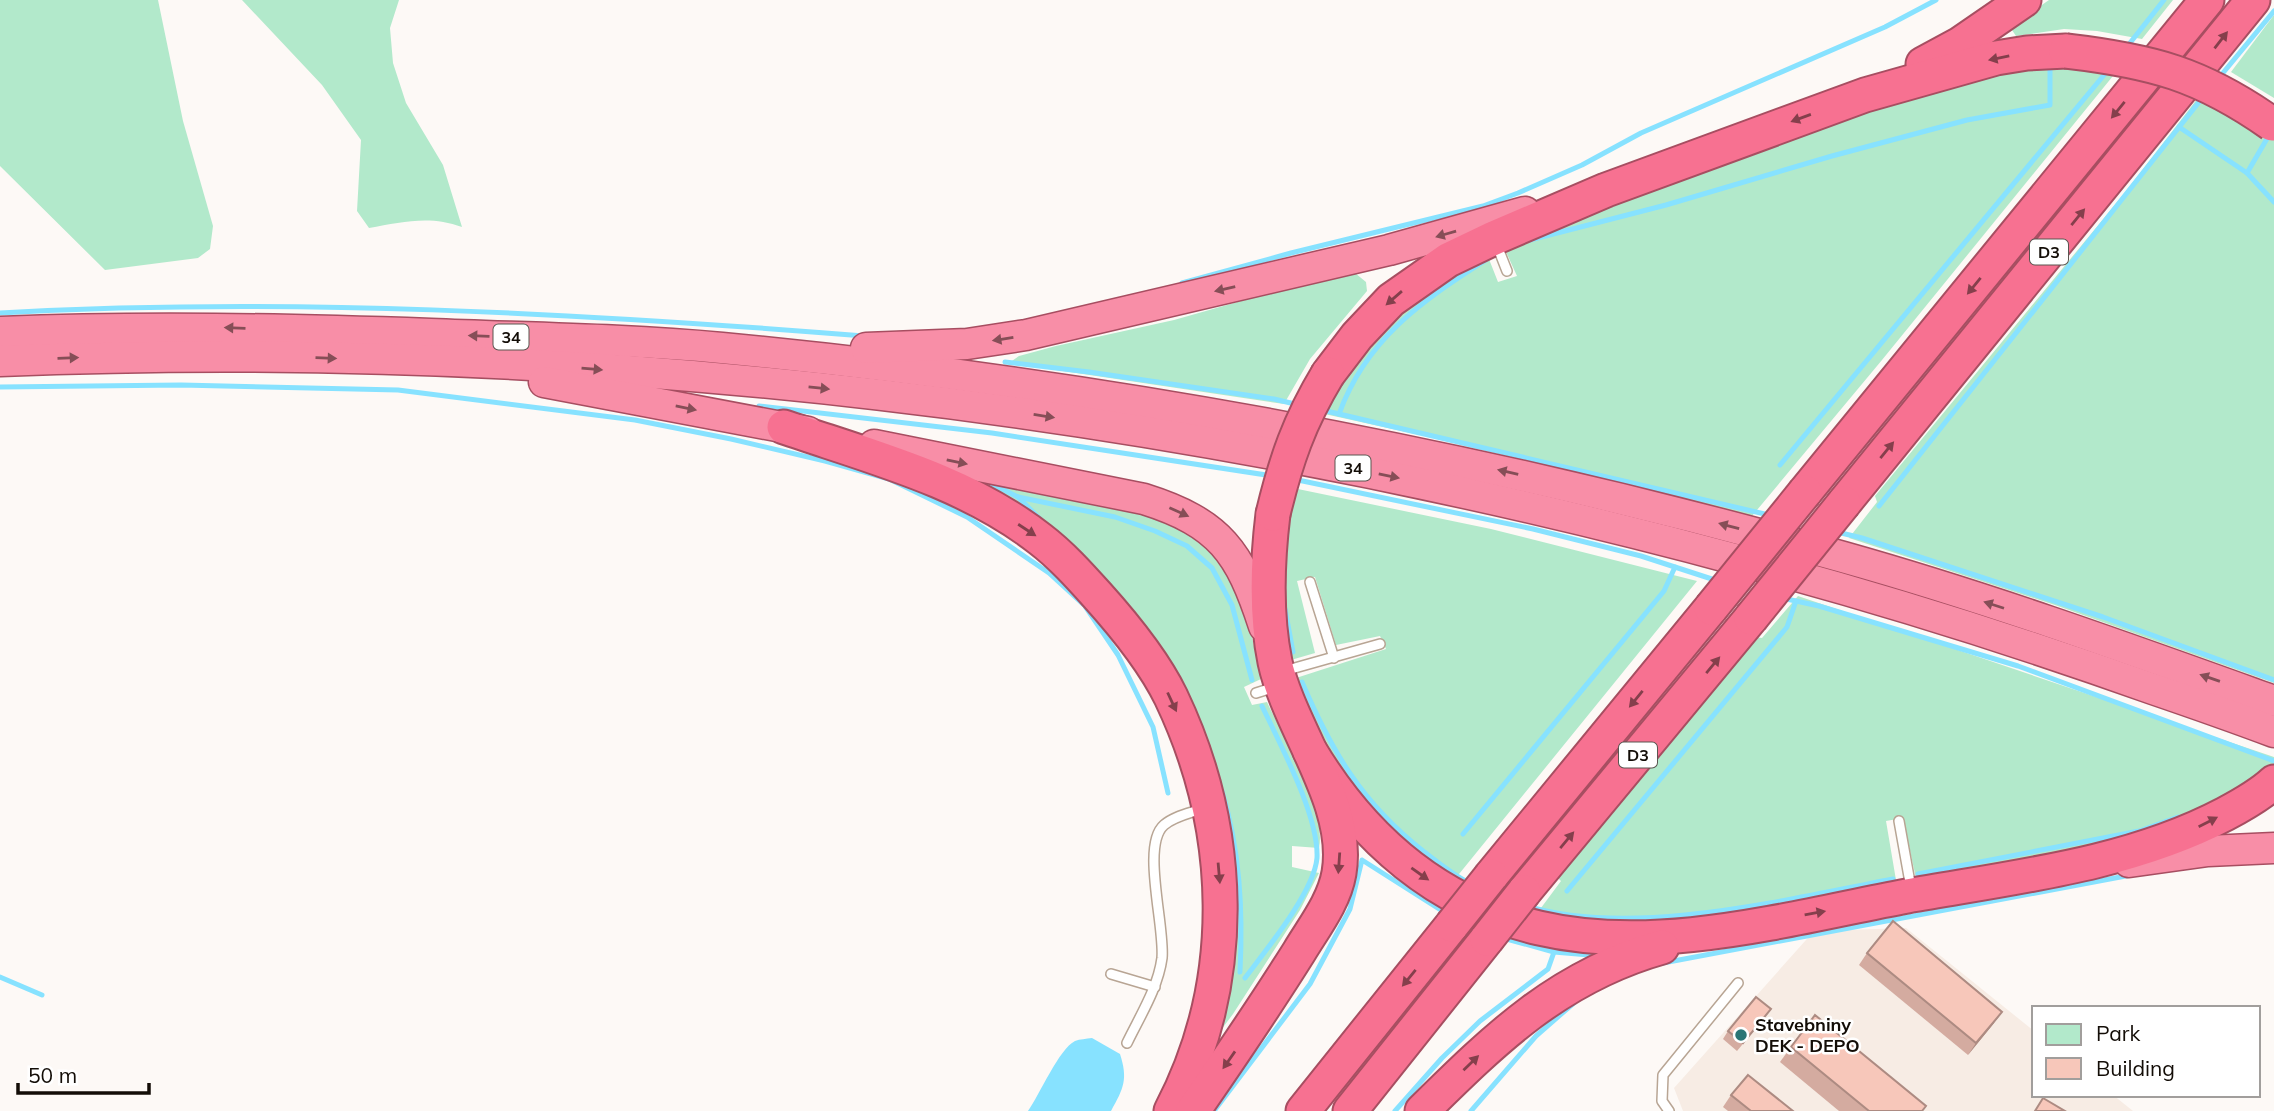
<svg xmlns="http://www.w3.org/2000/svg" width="2274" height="1111" viewBox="0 0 2274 1111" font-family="Mulish,sans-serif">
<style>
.built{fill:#f7ece4}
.green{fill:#b2e9cb}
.water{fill:#87e2ff}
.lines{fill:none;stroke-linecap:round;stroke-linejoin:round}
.stream{stroke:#87e2ff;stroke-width:5}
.service-casing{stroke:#b8a594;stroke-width:12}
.trunk-casing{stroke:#a74e61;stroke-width:33}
.motorway-casing{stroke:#a74e61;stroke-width:37}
.service{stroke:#fff;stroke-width:9}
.trunk{stroke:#f88ea7;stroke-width:30}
.motorway{stroke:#f77191;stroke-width:33}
.motorway-bridge-casing{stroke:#a74e61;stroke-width:37;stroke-linecap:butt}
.motorway-bridge{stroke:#f77191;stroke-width:33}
.wall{fill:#d4aba0}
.shaded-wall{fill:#ad8b82}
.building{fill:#f7c7ba;stroke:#ad8b82;stroke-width:2}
.oneway{fill:#853f4c}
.oneway2{fill:#864e57}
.poi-dot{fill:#2b7575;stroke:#fff;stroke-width:2.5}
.labels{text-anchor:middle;stroke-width:5;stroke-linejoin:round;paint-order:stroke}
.shield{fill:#fff;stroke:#5a5651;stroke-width:2}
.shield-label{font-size:16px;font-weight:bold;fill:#130d07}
.poi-label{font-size:18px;font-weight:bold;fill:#130d07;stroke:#fff;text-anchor:start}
</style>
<rect width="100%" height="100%" fill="#fdf9f6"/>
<path class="built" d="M 1906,928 L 2034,1031 L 2034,1095 L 2113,1095 L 2133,1111 L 1683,1111 L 1674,1088 L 1814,931 Z"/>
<g class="green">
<path d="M 0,0 L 158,0 L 183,121 L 213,226 L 210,249 L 198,258 L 105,270 L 0,166 Z"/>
<path d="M 242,0 L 399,0 L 390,28 L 393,63 L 406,103 L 443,165 L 462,227 C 430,215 402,222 369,228 L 357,211 L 361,140 L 322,85 Z"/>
<path d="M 2049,0 L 2173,0 L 2142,39 L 2097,31 L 2064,29 L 2016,36 L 2010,27 Z"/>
<path d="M 2274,15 L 2274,98 L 2231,72 Z"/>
<path d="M 2045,66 L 2117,71 L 1882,360 L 1752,516 L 1533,460 L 1320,413 L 1351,351 L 1485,249 L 1498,282 L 1517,276 L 1502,243 L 1942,80 Z"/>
<path d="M 2201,94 L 2274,139 L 2274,683 L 2055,605 L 1849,538 L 1877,502 L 1875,496 L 2123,195 Z"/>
<path d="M 1355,273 L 1366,282 L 1367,291 L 1310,359 L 1284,404 L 1009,363 L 1019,356 L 1056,346 L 1174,320 L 1287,288 Z"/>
<path d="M 974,477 L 1159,514 L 1200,536 L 1223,561 L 1249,623 L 1261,679 L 1244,687 L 1252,705 L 1267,702 C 1284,738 1327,810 1319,848 L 1292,846 L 1292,867 L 1319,873 L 1300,910 L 1233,1014 L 1212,1042 L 1196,732 L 1032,517 Z"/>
<path d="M 1293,488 L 1491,529 L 1697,581 L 1455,879 C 1439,867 1422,856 1407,843 C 1355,798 1321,741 1296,678 L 1386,649 L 1380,636 L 1336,645 L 1315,577 L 1297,581 L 1315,653 L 1291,660 L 1281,626 L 1286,517 Z"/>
<path d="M 1798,596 L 2274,757 L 2274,765 L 2254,784 L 2146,836 L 1917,883 L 1903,818 L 1886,821 L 1897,886 L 1793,905 L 1636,922 L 1587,920 L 1538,912 L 1561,881 L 1556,876 L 1754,637 L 1762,638 Z"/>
</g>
<path class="water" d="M 1092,1038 L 1120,1054 C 1128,1079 1124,1088 1111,1111 L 1028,1111 C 1040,1094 1059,1049 1075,1041 C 1080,1039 1086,1039 1092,1038 Z"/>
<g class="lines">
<g class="stream">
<path d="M 2126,48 L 2164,0"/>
<path d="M 2218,79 L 2274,11"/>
<path d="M 2179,127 L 2247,173 L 2268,137"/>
<path d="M 2247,173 L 2274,202"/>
<path d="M 1530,240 L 1666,205 L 1832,156 L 1967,120 L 2050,105 L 2050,64"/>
<path d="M 1182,283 L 1291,253 L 1483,206 L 1518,193 L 1582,165 L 1641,133 L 1885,27 L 1936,0"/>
<path d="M 0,313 C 288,297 577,313 864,336"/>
<path d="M 1005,362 L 1089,372 L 1274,399 L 1299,405"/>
<path d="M 0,387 L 181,385 L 398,390 L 635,420 L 731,439 L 825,461 L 889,479 L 967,517 L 1049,573 L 1085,606 L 1118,655 L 1153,727 L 1168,793"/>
<path d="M 759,406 L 992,433 L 1273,476"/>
<path d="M 1322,410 L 1769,515"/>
<path d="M 1339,414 C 1366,339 1422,301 1486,260"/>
<path d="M 1780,465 L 2109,69"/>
<path d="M 1293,479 L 1533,529 L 1641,556 L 1718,581"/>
<path d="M 988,482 L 1018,497 L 1115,517 L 1155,531 L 1187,546 L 1212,568 L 1232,605 L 1252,680"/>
<path d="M 1018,497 L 1043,522"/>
<path d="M 1879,506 L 2203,97"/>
<path d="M 1837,532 L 1862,538 L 2103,617 L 2274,680"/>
<path d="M 1782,598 L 1819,606 L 2018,666 L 2274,761"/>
<path d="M 1285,609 L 1293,652"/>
<path d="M 1302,682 C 1332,752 1362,803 1423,851 C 1439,863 1453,875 1471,884"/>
<path d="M 1222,791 C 1240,851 1243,910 1240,972"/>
<path d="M 1463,834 L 1664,591 L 1675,567"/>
<path d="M 1918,874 L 2139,831 L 2178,817"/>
<path d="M 1567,891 L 1787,627 L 1796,601"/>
<path d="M 1526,906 C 1633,938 1784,900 1893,879"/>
<path d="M 1503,938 L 1554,952 L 1589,955"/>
<path d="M 1663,963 L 2131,875"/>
<path d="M 0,977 L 42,995"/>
<path d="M 1245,978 C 1266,950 1314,892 1317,858 C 1319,816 1280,744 1262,706"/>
<path d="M 1214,1111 L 1310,984 L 1350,909 L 1362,860 L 1447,914"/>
<path d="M 1395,1111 L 1442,1058 L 1480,1021 L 1548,969 L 1554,952"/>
<path d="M 1471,1111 L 1536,1036 L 1575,1002"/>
</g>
<defs>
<g id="service">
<path d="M 1496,243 L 1507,271"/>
<path d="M 1310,582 L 1334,658"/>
<path d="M 1284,671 L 1380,644"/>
<path d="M 1256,693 L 1275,687"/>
<path d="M 1899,821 L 1911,888"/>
<path d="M 1111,974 L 1155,987"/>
<path d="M 1127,1043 C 1140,1016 1158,988 1162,958 C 1165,926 1141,845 1164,825 C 1174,816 1191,813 1204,808"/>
<path d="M 1669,1111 L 1662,1101 L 1663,1075 L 1738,983"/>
</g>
<g id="trunk">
<path d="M 0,332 C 144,326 287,329 431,334 C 528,338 625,339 722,348 C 1101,384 1476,454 1843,557 C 1989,598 2132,650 2274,701"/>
<path d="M 866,348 L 967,344 L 1026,335 L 1389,250 L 1525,212"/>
<path d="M 0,361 C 586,337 1176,408 1742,561 C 1881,598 2018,641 2153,689 C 2194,703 2234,717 2274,732"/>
<path d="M 544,382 L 808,432"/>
<path d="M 874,445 L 1144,499 C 1220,523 1240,552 1264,626"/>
<path d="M 2129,862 L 2208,851 L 2274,848"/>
</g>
<g id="motorway">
<path d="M 1923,64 L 1960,44 L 2024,0"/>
<path d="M 1328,374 L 1357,336 L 1391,300 L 1448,260 L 1494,238 L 1606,190 L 1865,95 L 1996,58 L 2027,53 L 2066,51"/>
<path d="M 784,427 C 872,457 966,481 1040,539 C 1061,555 1079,575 1097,595 C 1124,625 1153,660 1171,697 C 1234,829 1239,981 1171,1111"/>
<path d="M 1805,492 L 2207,0"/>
<path d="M 1844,503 L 2253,0"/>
<path d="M 1310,751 C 1363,839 1438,904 1539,928 C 1658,956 1790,918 1907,896 C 2014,877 2128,865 2225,814 C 2242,805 2260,795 2274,782"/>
<path d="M 1491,876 L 1711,608"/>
<path d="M 1524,892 L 1751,618"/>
<path d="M 1193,1111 C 1229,1059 1265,1006 1299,952 C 1314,927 1334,902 1339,873 C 1351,803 1289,728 1275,662 C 1265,613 1267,563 1273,514"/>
<path d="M 1303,1111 L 1452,925"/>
<path d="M 1350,1111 L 1487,939"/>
<path d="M 1422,1111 C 1496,1038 1559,976 1662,947"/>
</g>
</defs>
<use href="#service" class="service-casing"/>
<use href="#trunk" class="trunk-casing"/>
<use href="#motorway" class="motorway-casing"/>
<use href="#service" class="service"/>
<use href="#trunk" class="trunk"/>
<use href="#motorway" class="motorway"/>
<defs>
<g id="motorway-bridge">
<path d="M 2066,51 C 2152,61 2201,74 2272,124"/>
<path d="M 1273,514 C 1286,460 1299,422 1328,374"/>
<path d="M 1711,608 L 1805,492"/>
<path d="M 1751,618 L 1844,503"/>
<path d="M 1452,925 L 1491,876"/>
<path d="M 1487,939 L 1524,892"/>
</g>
</defs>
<use href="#motorway-bridge" class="motorway-bridge-casing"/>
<use href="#motorway-bridge" class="motorway-bridge"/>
</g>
<g class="wall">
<path d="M 1867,953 L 1994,1023 L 1968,1055 L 1859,965 Z"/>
<path d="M 1765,1017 L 1737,1051 L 1723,1039 L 1728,1031 Z"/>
<path d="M 1791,1047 L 1926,1106 L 1922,1111 L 1839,1111 L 1780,1062 Z"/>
<path d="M 1731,1095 L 1793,1111 L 1728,1111 L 1723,1107 Z"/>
</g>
<path class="shaded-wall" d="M 2002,1012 L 1994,1023 L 1968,1055 L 1976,1043 Z"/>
<g class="building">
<path d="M 1893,921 L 2002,1012 L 1976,1043 L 1867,953 Z"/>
<path d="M 1756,997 L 1771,1009 L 1743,1043 L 1728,1031 Z"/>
<path d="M 1815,1015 L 1926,1106 L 1922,1111 L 1869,1111 L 1791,1047 Z"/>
<path d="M 1748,1075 L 1793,1111 L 1751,1111 L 1731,1095 Z"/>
<path d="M 2043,1098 L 2065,1111 L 2035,1111 Z"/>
</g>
<defs><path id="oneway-solid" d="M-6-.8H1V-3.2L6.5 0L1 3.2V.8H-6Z" transform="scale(1.75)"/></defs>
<g class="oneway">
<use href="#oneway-solid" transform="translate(2221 40) rotate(-52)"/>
<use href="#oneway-solid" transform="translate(1999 58) rotate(168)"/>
<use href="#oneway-solid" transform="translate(2118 110) rotate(129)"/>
<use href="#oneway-solid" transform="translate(1801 118) rotate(160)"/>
<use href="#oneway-solid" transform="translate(2078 217) rotate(-51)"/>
<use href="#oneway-solid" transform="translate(1974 286) rotate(129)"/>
<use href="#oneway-solid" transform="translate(1394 298) rotate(139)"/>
<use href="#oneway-solid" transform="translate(1887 450) rotate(-51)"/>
<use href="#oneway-solid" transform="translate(1027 530) rotate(33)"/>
<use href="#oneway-solid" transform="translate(1713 665) rotate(-50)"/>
<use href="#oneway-solid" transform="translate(1636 699) rotate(129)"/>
<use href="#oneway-solid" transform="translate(1172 702) rotate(65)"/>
<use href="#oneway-solid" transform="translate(2208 822) rotate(-27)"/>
<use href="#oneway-solid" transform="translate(1567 840) rotate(-50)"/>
<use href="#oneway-solid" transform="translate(1339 863) rotate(94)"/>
<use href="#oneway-solid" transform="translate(1219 873) rotate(85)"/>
<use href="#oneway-solid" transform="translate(1420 874) rotate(35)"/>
<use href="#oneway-solid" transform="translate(1815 913) rotate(-10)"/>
<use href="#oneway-solid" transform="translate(1409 978) rotate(129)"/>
<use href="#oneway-solid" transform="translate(1229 1060) rotate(125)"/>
<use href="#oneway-solid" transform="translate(1471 1063) rotate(-44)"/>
</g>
<g class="oneway2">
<use href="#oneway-solid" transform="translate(1446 234) rotate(164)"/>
<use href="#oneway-solid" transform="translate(1225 289) rotate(167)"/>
<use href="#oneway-solid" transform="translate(235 328) rotate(-178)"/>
<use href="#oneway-solid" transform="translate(479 336) rotate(-178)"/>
<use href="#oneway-solid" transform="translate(1003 339) rotate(171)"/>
<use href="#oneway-solid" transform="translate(68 358) rotate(-2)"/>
<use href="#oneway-solid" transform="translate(326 358) rotate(2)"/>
<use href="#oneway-solid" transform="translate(592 369) rotate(5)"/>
<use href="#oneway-solid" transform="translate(819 388) rotate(6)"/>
<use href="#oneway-solid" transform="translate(686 408) rotate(11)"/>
<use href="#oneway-solid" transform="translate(1044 416) rotate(9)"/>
<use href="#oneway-solid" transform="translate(957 462) rotate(12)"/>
<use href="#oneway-solid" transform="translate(1508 472) rotate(-167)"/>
<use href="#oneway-solid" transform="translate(1389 476) rotate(12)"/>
<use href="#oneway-solid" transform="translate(1179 512) rotate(24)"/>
<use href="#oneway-solid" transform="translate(1729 526) rotate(-165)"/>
<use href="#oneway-solid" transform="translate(1994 605) rotate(-162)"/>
<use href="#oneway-solid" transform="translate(2210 678) rotate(-161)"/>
</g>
<circle class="poi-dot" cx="1741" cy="1035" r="7"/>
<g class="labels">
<g class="shield">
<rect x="2030" y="239.5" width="38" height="25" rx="5"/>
<rect x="493.5" y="324.5" width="35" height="25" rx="5"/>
<rect x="1335.5" y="455.5" width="35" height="25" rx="5"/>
<rect x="1619" y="742.5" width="38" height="25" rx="5"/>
</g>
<g class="shield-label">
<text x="2049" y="258">D3</text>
<text x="511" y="343">34</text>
<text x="1353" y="474">34</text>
<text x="1638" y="761">D3</text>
</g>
<g class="poi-label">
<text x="1755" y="1031">Stavebniny<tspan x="1755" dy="21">DEK - DEPO</tspan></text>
</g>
</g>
<rect x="2032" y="1006" width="228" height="91" fill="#ffffff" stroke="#a19e9c" stroke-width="2"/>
<rect x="2046" y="1024" width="35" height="21" fill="#b2e9cb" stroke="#a19e9c" stroke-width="2"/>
<text x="2096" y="1041" font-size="21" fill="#130d07">Park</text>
<rect x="2046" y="1058" width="35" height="21" fill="#f7c7ba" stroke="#a19e9c" stroke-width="2"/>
<text x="2096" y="1076" font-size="21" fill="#130d07">Building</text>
<path d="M18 1083v10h131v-10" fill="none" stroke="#130d07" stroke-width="3.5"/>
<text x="28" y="1083" font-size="21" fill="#130d07" stroke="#ffffff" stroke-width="5" paint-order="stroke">50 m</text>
</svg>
